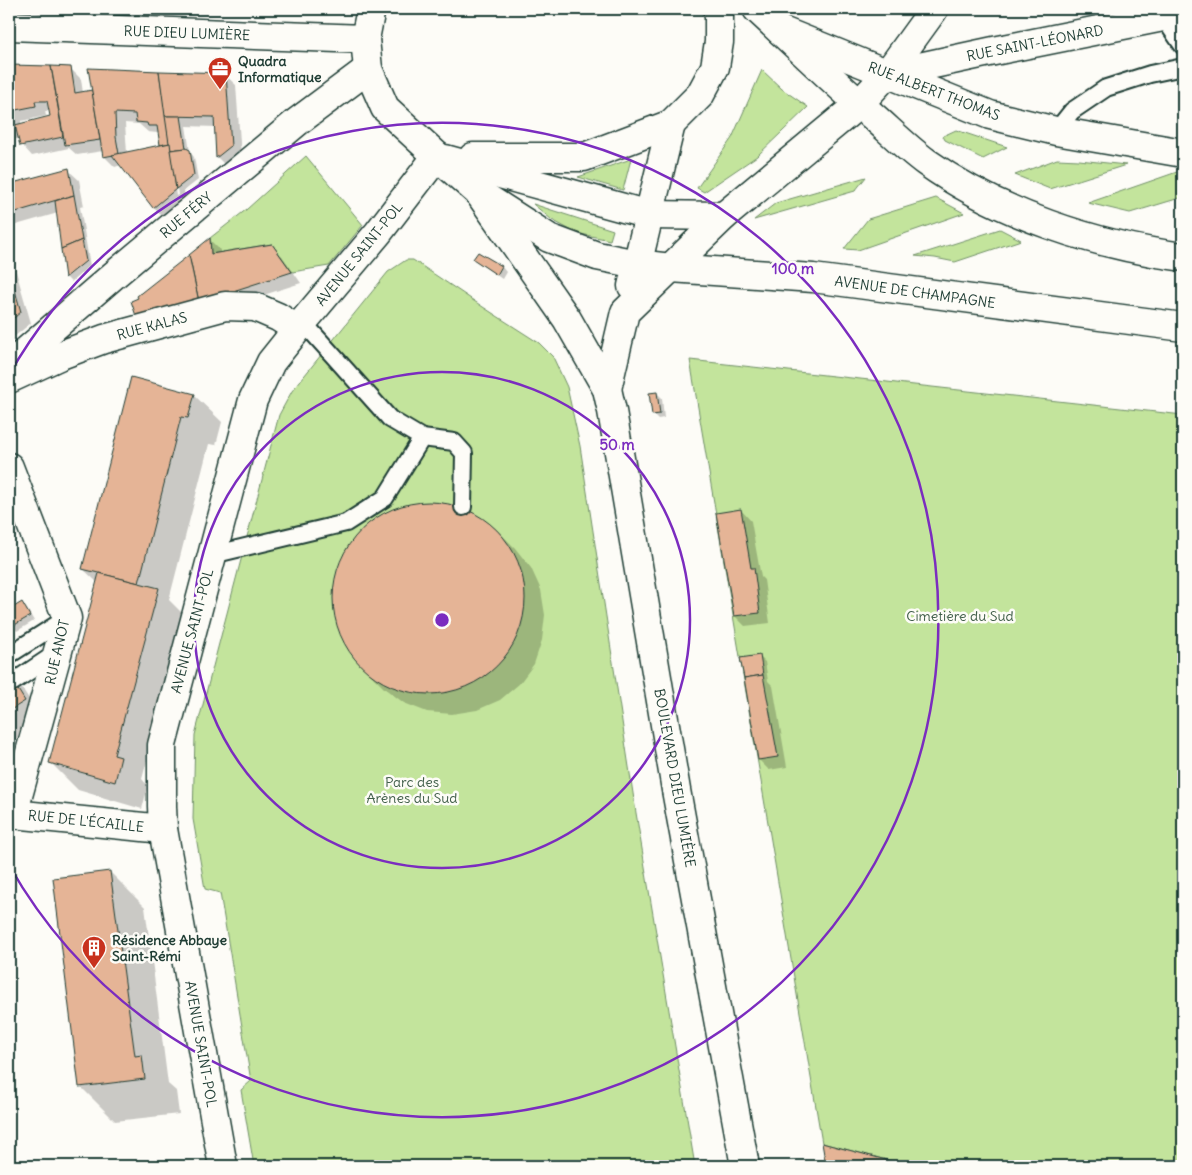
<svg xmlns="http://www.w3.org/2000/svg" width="1192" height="1175" viewBox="0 0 1192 1175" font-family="Delius,sans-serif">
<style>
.green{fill:#c3e49c;stroke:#719068}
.shadow{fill:#0003;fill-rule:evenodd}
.building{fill:#e5b496;stroke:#1f3d34}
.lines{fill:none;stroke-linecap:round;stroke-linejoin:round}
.service-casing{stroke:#1f3d34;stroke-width:20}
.minor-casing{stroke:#1f3d34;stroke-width:31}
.tertiary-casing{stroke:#1f3d34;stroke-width:31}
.secondary-casing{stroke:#1f3d34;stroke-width:31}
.primary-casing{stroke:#1f3d34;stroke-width:31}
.service{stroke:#fdfcf7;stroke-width:16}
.minor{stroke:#fdfcf7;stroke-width:28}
.tertiary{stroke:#fdfcf7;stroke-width:28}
.secondary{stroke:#fdfcf7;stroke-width:28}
.primary{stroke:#fdfcf7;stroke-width:28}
.ring{fill:none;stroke:#7b2cbf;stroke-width:2.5}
.labels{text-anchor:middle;stroke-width:5;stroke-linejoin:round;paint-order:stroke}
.street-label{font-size:14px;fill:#1f3d34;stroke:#fdfcf7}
.poi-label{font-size:14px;font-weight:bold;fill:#1f3d34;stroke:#fdfcf7;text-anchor:start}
.park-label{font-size:14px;fill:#405e49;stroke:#fdfcf7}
.centre{fill:#7b2cbf;stroke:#fdfcf7;stroke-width:2.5}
.ring-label{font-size:15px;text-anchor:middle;font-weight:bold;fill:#7b2cbf;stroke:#fdfcf7;stroke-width:5;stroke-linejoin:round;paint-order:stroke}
</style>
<rect width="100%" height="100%" fill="#fdfcf7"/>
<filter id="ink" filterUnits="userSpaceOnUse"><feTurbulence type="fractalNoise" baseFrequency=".02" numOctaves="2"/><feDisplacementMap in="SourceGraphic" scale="10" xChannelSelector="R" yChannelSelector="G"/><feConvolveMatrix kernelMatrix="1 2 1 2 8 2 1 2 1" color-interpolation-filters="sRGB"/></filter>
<g filter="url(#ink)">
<g class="green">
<path d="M 762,70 L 782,89 L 808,107 L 757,156 L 704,192 L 697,188 L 732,138 Z"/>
<path d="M 956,130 L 1007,147 L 983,159 L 945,140 L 943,136 Z"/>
<path d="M 306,156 L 363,225 L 329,266 L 292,272 L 272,244 L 211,254 L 210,238 L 247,209 Z"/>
<path d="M 631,159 L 623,190 L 578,177 Z"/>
<path d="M 1057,159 L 1079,160 L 1126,165 L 1050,189 L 1015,175 Z"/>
<path d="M 1177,172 L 1183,174 L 1183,197 L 1130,213 L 1088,203 Z"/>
<path d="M 866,177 L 855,191 L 754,220 L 776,203 Z"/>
<path d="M 936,198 L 964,213 L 858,250 L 844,249 L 868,219 Z"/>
<path d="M 533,204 L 613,230 L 610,240 L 576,233 L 552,220 Z"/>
<path d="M 1000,229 L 1021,240 L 955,262 L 935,258 L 915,256 Z"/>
<path d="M 406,260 L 413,260 L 483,307 L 539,343 L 553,357 L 567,387 L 580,446 L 636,813 L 695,1166 L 254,1166 L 241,1090 L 251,1081 L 220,893 L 205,889 L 193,819 L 195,735 L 279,415 L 292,391 L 388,272 Z"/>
<path d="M 690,360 L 1183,415 L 1183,1166 L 909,1166 L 822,1143 Z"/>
</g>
<g class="shadow">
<path d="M 9,66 L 70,68 L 81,79 L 83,93 L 225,75 L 236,85 L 241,156 L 227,167 L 217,157 L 216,127 L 186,126 L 190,152 L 194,157 L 198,180 L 184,191 L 186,200 L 164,218 L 154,207 L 121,165 L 115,167 L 104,156 L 103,151 L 77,155 L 69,148 L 32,156 L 22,145 L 20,138 L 9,141 ZM 45,111 L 50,111 L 52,117 L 21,124 L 21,121 L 46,116 ZM 125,123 L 139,124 L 148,132 L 157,133 L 160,136 L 161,146 L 127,153 ZM 167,134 L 169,134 L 178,195 L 176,196 Z"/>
<path d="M 68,170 L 79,180 L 84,206 L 80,207 L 90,266 L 71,282 L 66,277 L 58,213 L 9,227 L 9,186 Z"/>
<path d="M 210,240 L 220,250 L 220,254 L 272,246 L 282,256 L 301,283 L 248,300 L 139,299 Z"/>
<path d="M 9,247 L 31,323 L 9,341 Z"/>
<path d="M 479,254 L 502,267 L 506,272 L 502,279 L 480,264 L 475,259 Z"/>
<path d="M 657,393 L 662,398 L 664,418 L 658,419 L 653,414 Z"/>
<path d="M 194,395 L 222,422 L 216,445 L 209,444 L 169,600 L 186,617 L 142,779 L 148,786 L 142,809 L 78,790 L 51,763 L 98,583 L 83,569 Z"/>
<path d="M 426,502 L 451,504 L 474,513 L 495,528 L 515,548 L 531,568 L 541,590 L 545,615 L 542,640 L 534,664 L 519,684 L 500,700 L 477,710 L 452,714 L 427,712 L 404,703 L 384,688 L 363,667 L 347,648 L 337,625 L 334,600 L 336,575 L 344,552 L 359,532 L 379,516 L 401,506 Z"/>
<path d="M 741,510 L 751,521 L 761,577 L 764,580 L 770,623 L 745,626 L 735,616 Z"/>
<path d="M 22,604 L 27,609 L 34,621 L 17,631 L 12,626 L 9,620 L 9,611 Z"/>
<path d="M 760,657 L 765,662 L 768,681 L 773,686 L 787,767 L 769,770 L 759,760 Z"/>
<path d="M 9,669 L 44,721 L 9,743 Z"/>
<path d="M 110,872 L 145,907 L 168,1084 L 176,1091 L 179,1114 L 115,1121 L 80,1086 Z"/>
<path d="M 824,1145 L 904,1166 L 827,1166 Z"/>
</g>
<g class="building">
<path d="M 9,65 L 51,66 L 63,137 L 20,146 L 15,125 L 50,116 L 47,101 L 35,101 L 36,106 L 11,111 L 9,103 Z"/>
<path d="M 51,66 L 71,67 L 75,93 L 92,90 L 100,140 L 65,145 Z"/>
<path d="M 88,68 L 159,71 L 170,143 L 160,145 L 157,126 L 148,126 L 147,123 L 136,122 L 135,114 L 115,113 L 116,137 L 119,154 L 103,157 Z"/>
<path d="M 159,71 L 226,73 L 231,146 L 216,158 L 214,117 L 165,116 Z"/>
<path d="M 9,103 L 15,126 L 9,128 Z"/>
<path d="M 165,116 L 181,116 L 186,148 L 170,150 Z"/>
<path d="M 170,143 L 176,189 L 153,208 L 112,155 Z"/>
<path d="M 186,148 L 190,150 L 194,175 L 176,189 L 170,150 Z"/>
<path d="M 69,168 L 74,195 L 9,214 L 9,184 Z"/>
<path d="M 74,195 L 82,240 L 61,249 L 55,201 Z"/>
<path d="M 210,238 L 211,254 L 272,244 L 292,272 L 199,302 L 189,255 Z"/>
<path d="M 82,240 L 86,261 L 65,278 L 61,249 Z"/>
<path d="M 478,252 L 502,266 L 497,275 L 473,259 Z"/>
<path d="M 189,255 L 199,302 L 137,319 L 131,301 L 138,298 L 137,296 Z"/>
<path d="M 9,269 L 21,312 L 9,322 Z"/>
<path d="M 131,377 L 195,394 L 188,418 L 181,417 L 139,583 L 82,569 Z"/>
<path d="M 657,392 L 660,414 L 652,415 L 649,393 Z"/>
<circle cx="429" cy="598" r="96"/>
<path d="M 741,509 L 751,568 L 754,568 L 760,613 L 734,616 L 716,513 Z"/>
<path d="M 99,573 L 159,588 L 114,755 L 121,757 L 115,782 L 49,763 Z"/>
<path d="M 22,602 L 30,616 L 11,627 L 9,623 L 9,610 Z"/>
<path d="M 760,655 L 763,675 L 744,678 L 740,658 Z"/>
<path d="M 9,675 L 25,701 L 9,711 Z"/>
<path d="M 763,675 L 778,757 L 758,760 L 744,678 Z"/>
<path d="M 110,871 L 135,1056 L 142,1055 L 145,1079 L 79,1087 L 53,878 Z"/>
<path d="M 822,1143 L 909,1166 L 826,1166 Z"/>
</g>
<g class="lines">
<defs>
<g id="service">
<path d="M 1163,17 L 1183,46"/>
<path d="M 1056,131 L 1072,111 L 1106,88 L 1150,74 L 1183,67"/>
<path d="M 422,438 L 454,442 L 464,453 L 463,507"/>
<path d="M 212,555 L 346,523 L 385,498 L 422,438 L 390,419 L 303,322"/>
<path d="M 9,655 L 67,618"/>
<path d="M 13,682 L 58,652"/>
</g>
<g id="minor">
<path d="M 9,26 L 365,39"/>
<path d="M 887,74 L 994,51 L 1183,13"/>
<path d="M 9,366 L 114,275 L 297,122 L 368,69"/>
<path d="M 9,379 L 61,355 L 104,339 L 225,306 L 255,307 L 278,317 L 297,329"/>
<path d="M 9,467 L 67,618 L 13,814"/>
<path d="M 9,815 L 13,814 L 163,829"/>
<path d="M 223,1166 L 163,829 L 162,806 L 162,745 L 253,400 L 271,362 L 303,322 L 378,233 L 437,156"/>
</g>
<path id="tertiary" d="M 780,30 L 990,115 L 1056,131 L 1183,153"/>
<g id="secondary">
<path d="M 479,193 L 567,319 L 607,389 L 612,411 L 676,790 L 745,1166"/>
<path d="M 632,286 L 671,124"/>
<path d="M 607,389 L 625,312 L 724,216"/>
</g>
<g id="primary">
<path d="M 371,9 L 365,39 L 368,69 L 385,108 L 437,156 L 479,193 L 549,238 L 597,256 L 637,264 L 671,268 L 813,278 L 1183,327"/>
<path d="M 757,9 C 796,45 834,82 874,117 C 891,132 907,148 926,162 C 999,214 1095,245 1183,257"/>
<path d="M 473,157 L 584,157 L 671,124 L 700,95 L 715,67 L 719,42 L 719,16 L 717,9"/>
<path d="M 445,159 L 649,215 L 724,216 L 859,104 L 887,74 L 934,9"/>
</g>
</defs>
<use href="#service" class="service-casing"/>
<use href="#minor" class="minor-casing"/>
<use href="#tertiary" class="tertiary-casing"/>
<use href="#secondary" class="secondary-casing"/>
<use href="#primary" class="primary-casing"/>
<use href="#service" class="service"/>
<use href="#minor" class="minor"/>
<use href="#tertiary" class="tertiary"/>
<use href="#secondary" class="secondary"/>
<use href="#primary" class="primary"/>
</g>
</g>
<g class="ring">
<circle cx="442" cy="620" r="248"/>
<path d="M9 375A497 497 0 1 1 9 865"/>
</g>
<defs>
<symbol id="office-pin" viewBox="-11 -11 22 30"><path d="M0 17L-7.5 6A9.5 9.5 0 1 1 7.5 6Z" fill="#c8321e" stroke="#fdfcf7"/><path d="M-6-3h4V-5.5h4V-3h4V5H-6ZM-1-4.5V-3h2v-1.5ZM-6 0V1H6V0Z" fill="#fff"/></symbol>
<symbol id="building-pin" viewBox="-11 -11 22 30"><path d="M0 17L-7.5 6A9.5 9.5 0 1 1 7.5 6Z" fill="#c8321e" stroke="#fdfcf7"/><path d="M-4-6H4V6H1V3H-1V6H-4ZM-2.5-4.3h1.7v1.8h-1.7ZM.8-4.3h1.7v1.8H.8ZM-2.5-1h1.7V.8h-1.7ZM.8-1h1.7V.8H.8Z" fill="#fff"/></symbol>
</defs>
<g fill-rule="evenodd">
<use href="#office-pin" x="206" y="55" width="28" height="38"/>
<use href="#building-pin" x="80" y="934" width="28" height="38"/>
</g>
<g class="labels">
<g class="street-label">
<text transform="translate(187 33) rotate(2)" y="5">RUE DIEU LUMIÈRE</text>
<text transform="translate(1035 43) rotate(-11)" y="5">RUE SAINT-LÉONARD</text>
<text transform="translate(934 91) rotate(21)" y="5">RUE ALBERT THOMAS</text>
<text transform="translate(186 215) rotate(-40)" y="5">RUE FÉRY</text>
<text transform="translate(359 254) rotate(-51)" y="5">AVENUE SAINT-POL</text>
<text transform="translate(915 292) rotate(8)" y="5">AVENUE DE CHAMPAGNE</text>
<text transform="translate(152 326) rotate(-15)" y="5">RUE KALAS</text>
<text transform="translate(192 631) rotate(-75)" y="5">AVENUE SAINT-POL</text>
<text transform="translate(57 652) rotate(-77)" y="5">RUE ANOT</text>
<text transform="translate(675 778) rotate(80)" y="5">BOULEVARD DIEU LUMIÈRE</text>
<text transform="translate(86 821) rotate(6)" y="5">RUE DE L'ÉCAILLE</text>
<text transform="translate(201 1044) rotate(80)" y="5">AVENUE SAINT-POL</text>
</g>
<g class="poi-label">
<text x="238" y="66">Quadra<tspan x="238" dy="16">Informatique</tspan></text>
<text x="112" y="945">Résidence Abbaye<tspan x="112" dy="16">Saint-Rémi</tspan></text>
</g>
<g class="park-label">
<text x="960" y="621">Cimetière du Sud</text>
<text x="412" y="787">Parc des<tspan x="412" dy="16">Arènes du Sud</tspan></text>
</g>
</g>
<circle cx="442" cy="620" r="8" class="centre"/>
<g class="ring-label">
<text x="793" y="274">100 m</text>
<text x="617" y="450">50 m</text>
</g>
<rect width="1192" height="1175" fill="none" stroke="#fdfcf7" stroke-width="30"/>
<rect x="15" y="15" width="1162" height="1145" fill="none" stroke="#1f3d34" stroke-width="2" filter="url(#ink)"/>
</svg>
